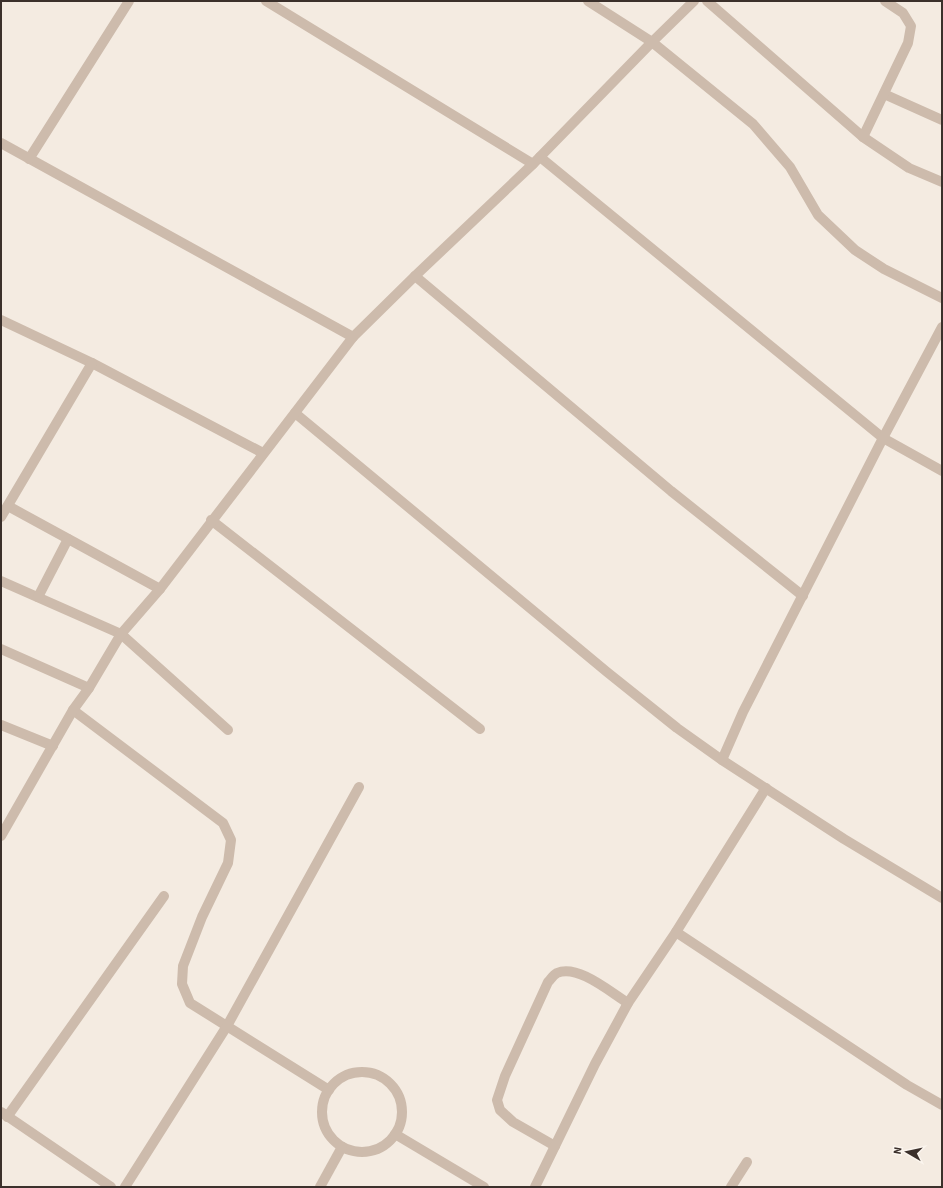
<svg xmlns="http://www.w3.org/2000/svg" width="943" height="1188" viewBox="0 0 943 1188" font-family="'Source Sans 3',sans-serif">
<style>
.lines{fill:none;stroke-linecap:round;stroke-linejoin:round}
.minor{stroke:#cdbbac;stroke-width:10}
.tertiary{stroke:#cdbbac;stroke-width:10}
</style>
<rect width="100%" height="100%" fill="#f4ebe1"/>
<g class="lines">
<g class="minor">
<path d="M 266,1 L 533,164"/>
<path d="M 588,1 L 652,42 L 753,124 L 790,167 L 818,215 L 855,250 L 884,269 L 942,298"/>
<path d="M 707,1 L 863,137 L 909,168 L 942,182"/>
<path d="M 884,94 L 942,120"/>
<path d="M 863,137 L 908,43 L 911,26 L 903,13 L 885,1"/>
<path d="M 1,143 L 353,337"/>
<path d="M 540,157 L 883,438 L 942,471"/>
<path d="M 29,159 L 129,1"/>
<path d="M 415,276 L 671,491 L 803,596"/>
<path d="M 1,320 L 92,363 L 263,453"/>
<path d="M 295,413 L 607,672 L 677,728 L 722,760 L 844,839 L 942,898"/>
<path d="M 8,506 L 160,589"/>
<path d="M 1,517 L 92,363"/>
<path d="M 211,520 L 480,729"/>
<path d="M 1,581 L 121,634 L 228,730"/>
<path d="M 38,597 L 68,539"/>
<path d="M 1,649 L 89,688"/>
<path d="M 73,710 L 223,823 L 231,840 L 228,863 L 202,917 L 183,966 L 182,984 L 190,1003 L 329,1090"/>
<path d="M 1,725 L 53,746"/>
<path d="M 722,760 L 743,712 L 883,438 L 942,327"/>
<path d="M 1,836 L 73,710 L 89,688 L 121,634 L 160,589 L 353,337 L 415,276 L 533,164 L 652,42 L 694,1"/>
<path d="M 676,932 L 907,1085 L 942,1105"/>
<circle cx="362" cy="1112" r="40"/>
<path d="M 7,1117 L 164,896"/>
<path d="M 395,1134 L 484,1187"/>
<path d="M 555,1146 L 513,1122 L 500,1110 L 497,1100 L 505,1076 L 548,982 C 551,979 553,975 557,973 C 578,964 610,992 628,1003"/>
<path d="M 125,1187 L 227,1026 L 359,787"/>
<path d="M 320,1187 L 342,1147"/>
<path d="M 535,1187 L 595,1064 L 628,1003 L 676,932 L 766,788"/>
<path d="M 731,1187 L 747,1162"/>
</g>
<path class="tertiary" d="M 1,1112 L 111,1187"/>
</g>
<rect width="943" height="1188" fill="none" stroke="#3b302b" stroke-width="4"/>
<g transform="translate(907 1152) rotate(279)" stroke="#fbf5ee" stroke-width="3" paint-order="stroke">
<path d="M0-3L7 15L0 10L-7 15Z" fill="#3b302b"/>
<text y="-6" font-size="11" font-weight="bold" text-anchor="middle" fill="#3b302b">N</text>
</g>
</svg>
